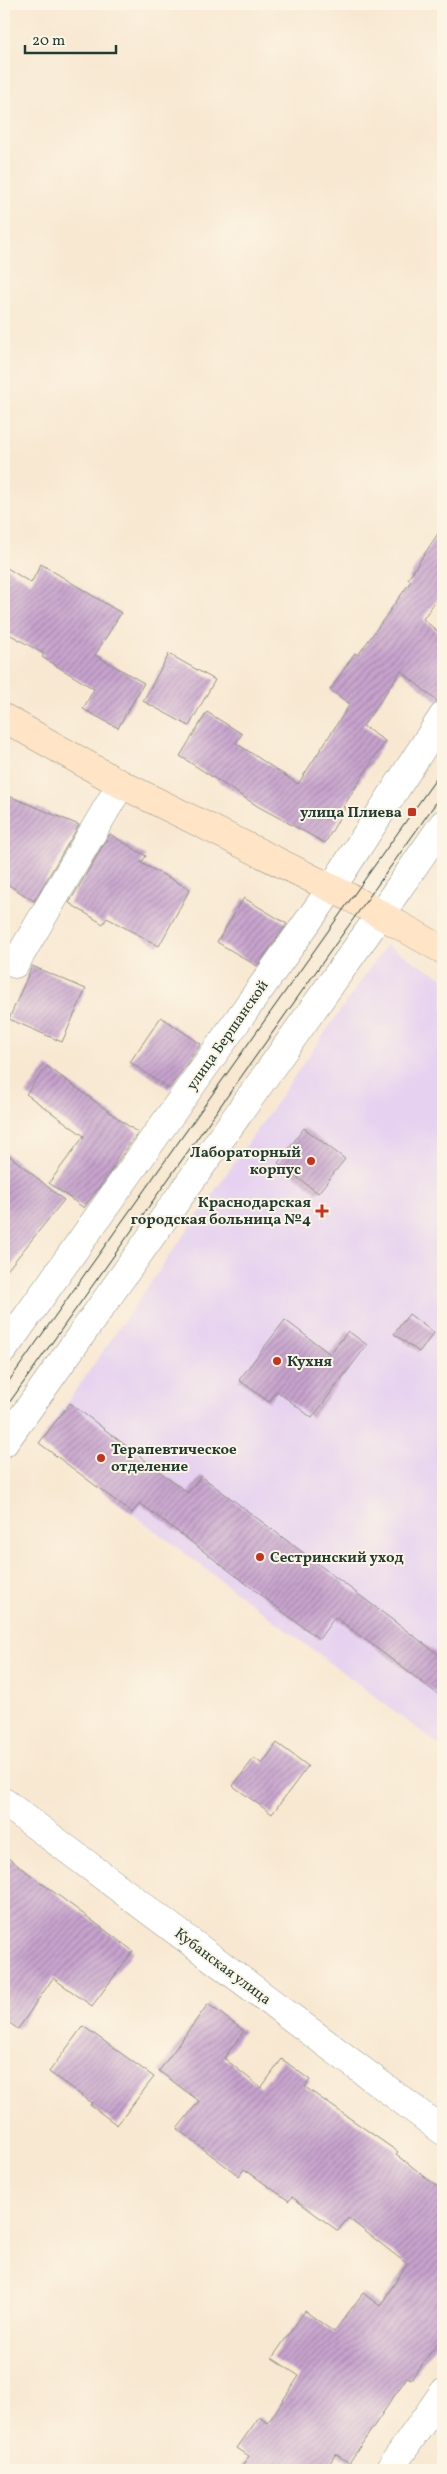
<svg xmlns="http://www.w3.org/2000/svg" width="447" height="2474" viewBox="0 0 447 2474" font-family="Vollkorn,serif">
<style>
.built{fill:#e6d2f0}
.building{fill:url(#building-hatch)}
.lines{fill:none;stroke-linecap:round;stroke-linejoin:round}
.street-casing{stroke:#8c9283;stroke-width:29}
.secondary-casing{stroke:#8c9283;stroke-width:29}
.street{stroke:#fff;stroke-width:28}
.secondary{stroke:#ffe4c6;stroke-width:28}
.tram{stroke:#1f3d34;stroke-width:1}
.poi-dot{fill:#c8321e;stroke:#fcf5e5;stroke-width:2}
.labels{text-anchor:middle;stroke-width:4;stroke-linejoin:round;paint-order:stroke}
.poi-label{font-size:15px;font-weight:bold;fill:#1f3d34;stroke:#fcf5e5;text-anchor:end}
.street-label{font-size:15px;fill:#1f3d34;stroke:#fcf5e5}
</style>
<defs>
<pattern id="building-hatch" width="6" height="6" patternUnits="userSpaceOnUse" patternTransform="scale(1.25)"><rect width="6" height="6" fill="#c7a3ce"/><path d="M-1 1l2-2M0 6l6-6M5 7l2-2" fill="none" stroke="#a186a8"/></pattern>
</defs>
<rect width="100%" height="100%" fill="#fcf5e5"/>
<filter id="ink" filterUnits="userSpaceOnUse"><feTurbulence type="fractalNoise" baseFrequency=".02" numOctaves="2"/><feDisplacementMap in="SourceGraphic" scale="10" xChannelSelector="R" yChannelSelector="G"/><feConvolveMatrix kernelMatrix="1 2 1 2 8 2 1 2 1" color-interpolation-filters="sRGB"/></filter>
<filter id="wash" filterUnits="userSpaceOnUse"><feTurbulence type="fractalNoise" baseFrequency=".0096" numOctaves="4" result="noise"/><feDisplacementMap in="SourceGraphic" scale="20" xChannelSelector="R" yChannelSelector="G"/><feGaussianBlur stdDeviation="1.12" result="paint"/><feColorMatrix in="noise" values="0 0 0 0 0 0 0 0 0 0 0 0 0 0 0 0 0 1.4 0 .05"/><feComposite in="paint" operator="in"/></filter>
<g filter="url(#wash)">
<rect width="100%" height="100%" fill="#f8e8d2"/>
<path class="built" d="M 386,945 L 443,978 L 443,1748 L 39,1443 Z"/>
<g id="blocks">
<g class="building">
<path d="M 443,526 L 443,590 L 423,619 L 443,636 L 443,700 L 438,702 L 401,671 L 363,726 L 385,741 L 343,807 L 345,808 L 325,843 L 259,807 L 180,756 L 207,712 L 242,734 L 236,743 L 298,784 L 350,704 L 330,690 L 355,653 L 358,655 L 411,581 L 408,579 Z"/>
<path d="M 41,564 L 121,613 L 95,655 L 144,683 L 118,728 L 83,709 L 94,689 L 42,657 L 44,654 L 4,631 L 4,566 L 31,583 Z"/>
<path d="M 169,654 L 215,680 L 189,726 L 143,701 Z"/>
<path d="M 4,794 L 79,825 L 34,901 L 4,882 Z"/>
<path d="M 110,834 L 146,856 L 141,863 L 190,889 L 159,946 L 107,918 L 103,924 L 69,903 Z"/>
<path d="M 244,898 L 287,924 L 257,966 L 217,942 Z"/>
<path d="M 32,966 L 86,989 L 62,1042 L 9,1019 Z"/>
<path d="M 161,1017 L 201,1044 L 169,1089 L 130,1062 Z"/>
<path d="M 47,1066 L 138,1133 L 84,1208 L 49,1183 L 84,1136 L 26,1094 Z"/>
<path d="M 304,1128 L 345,1159 L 318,1193 L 278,1163 Z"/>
<path d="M 4,1151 L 64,1200 L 4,1274 Z"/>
<path d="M 409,1314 L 434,1333 L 419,1352 L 394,1334 Z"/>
<path d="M 285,1320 L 330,1354 L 348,1331 L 367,1345 L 312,1418 L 277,1391 L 269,1402 L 239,1380 Z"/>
<path d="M 70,1403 L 188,1493 L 201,1476 L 443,1658 L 443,1698 L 335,1617 L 319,1639 L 140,1503 L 132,1513 L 39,1443 Z"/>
<path d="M 277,1743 L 308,1766 L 272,1814 L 233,1786 L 254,1758 L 262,1764 Z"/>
<path d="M 4,1855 L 133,1951 L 92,2006 L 53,1978 L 18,2029 L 4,2019 Z"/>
<path d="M 208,2004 L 244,2031 L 224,2058 L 261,2088 L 282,2059 L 310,2080 L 305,2087 L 398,2152 L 396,2154 L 443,2191 L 443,2336 L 411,2379 L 407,2377 L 349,2463 L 336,2454 L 325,2470 L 239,2470 L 249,2456 L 237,2448 L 259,2417 L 268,2423 L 299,2376 L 272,2358 L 305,2311 L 334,2332 L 363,2293 L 380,2306 L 407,2264 L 348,2218 L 338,2231 L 292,2197 L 289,2201 L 244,2169 L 239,2176 L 177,2129 L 199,2101 L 159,2071 Z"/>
<path d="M 83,2026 L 154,2077 L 117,2125 L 90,2105 L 92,2103 L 49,2072 Z"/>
</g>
</g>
</g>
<g filter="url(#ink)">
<use href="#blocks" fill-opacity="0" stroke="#8c9283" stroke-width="1"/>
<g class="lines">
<defs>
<g id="street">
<path d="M 15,964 L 121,784"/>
<path d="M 4,1349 L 331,889 L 443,716"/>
<path d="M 4,1443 L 380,915 L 443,824"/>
<path d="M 4,1802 L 443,2131"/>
<path d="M 389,2470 L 443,2393"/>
</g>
<path id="secondary" d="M 4,718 L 121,784 L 351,898 L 443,950"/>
</defs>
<use href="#street" class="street-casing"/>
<use href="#secondary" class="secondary-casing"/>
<use href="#street" class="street"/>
<use href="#secondary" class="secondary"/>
<g class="tram">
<path d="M 4,1388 L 443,769"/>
<path d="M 4,1410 L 443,793"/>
</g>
</g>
</g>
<g class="poi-dot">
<rect x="407" y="807" width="10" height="10" rx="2.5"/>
<circle cx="311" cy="1161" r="5"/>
<path d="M319.5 1203.5h5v5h5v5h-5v5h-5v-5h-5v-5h5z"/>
<circle cx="277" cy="1361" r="5"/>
<circle cx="101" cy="1458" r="5"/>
<circle cx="260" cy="1557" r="5"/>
</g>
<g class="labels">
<g class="poi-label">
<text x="402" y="817">улица Плиева</text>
<text x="301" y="1157">Лабораторный<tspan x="301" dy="17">корпус</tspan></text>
<text x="311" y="1207">Краснодарская<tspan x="311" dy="17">городская больница №4</tspan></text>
<text x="287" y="1366" text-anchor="start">Кухня</text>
<text x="111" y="1454" text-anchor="start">Терапевтическое<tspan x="111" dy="17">отделение</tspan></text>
<text x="270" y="1562" text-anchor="start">Сестринский уход</text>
</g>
<g class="street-label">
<text transform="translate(227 1035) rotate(-55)" y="5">улица Бершанской</text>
<text transform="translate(223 1966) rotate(37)" y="5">Кубанская улица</text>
</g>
</g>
<rect width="447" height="2474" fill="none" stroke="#fcf5e5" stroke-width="20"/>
<path d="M25 45v8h91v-8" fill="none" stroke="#1f3d34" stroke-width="2.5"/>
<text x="32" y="45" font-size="15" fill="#1f3d34" stroke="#fcf5e5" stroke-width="4" paint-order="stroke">20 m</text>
</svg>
